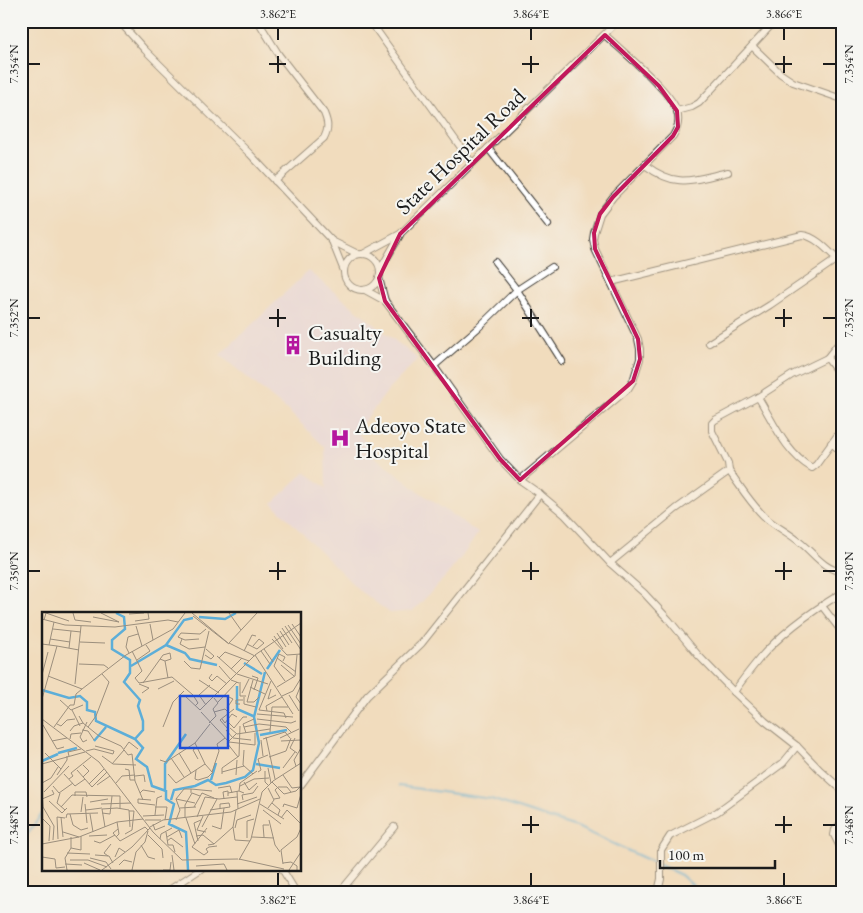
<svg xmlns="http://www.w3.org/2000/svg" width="863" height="913" viewBox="0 0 863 913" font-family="'EB Garamond',serif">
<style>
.built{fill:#e1d4f3}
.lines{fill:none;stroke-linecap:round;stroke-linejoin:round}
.stream{stroke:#5daed8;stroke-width:2.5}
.minor-casing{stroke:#3c3934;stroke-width:8}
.minor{stroke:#fff;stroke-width:6}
.marked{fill:none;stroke:#c2185b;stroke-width:4;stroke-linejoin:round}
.ticks{fill:none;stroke:#1c1c1c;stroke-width:2}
.labels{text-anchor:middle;stroke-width:4;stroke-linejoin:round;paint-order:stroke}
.street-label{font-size:22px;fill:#1c1c1c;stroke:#f6f6f2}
.poi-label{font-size:22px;fill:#1c1c1c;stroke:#f6f6f2;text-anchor:start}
.inset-river{fill:none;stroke:#5daed8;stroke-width:2.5}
.inset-road{fill:none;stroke:#9c8f7d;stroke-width:1}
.view{fill:#1d4ed8;fill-opacity:0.15;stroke:#1d4ed8;stroke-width:2.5}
.inset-edge{fill:none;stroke:#1c1c1c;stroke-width:2.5}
.neatline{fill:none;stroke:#1c1c1c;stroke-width:2}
.ticks-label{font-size:12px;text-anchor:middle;fill:#1c1c1c}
</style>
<rect width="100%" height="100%" fill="#f6f6f2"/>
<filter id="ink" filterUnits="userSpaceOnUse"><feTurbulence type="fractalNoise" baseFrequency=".02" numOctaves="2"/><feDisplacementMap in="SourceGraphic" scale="10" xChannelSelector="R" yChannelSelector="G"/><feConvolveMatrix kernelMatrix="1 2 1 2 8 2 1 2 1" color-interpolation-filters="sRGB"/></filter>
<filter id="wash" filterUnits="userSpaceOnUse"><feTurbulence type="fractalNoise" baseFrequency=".0096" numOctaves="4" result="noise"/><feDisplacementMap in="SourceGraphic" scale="20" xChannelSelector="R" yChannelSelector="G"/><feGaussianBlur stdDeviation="1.12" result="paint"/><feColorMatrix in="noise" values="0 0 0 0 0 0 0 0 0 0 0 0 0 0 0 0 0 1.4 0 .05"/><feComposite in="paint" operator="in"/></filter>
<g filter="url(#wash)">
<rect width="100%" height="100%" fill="#f1dcbd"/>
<path class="built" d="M 308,271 L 418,359 L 389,389 L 357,431 L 375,457 L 418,491 L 478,533 L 463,555 L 447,575 L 413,611 L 390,613 L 358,589 L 272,503 L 305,472 L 326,488 L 325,447 L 286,409 L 220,355 Z"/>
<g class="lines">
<g class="stream">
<path d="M 399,786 L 491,799 L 579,828 L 681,875 L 700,892"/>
<path d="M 21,843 L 44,811"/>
</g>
</g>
</g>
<g filter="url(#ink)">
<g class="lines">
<defs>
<g id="minor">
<path d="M 119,21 L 145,50 L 250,154 L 332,241 L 358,254"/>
<path d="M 258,21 L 279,55 L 324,113 C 328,123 329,128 324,138 L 275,181"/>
<path d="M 370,21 L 472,163"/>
<path d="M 752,46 L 781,74 L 793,82 L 842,99"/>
<path d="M 677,111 L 692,107 L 699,103 L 775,21"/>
<path d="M 488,148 L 548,224"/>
<path d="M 645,165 C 677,189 692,180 728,172"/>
<path d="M 332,241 L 344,271"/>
<circle cx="362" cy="272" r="18"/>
<path d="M 363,254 L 400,234 L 618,21"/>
<path d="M 495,262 L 517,290 L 562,361"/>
<path d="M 380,270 L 400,235"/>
<path d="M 379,278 L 385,301 L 434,366 L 500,459 L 520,480 L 540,494 L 565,515 L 610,563 L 644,593 L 669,620 L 698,655 L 734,692 L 765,721 L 797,746 L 820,770 L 842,790"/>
<path d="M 611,282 L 802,235 C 817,236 831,254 842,264"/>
<path d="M 365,290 L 385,301"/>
<path d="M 842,339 L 827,358 L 792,375 L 758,397 L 715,420 L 712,423 L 712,431 L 728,463 L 729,471 C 741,487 752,506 767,519 C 778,528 791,534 802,544 C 815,555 824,569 842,572"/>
<path d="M 709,343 L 770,305 L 837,259"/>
<path d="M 827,358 L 842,378"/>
<path d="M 434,366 L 478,328 L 517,290 L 552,267"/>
<path d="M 758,397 C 773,421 786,454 812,468 L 816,465 L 842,429"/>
<path d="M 831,443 L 842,452"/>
<path d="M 520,480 L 628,389 L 633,381 L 640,359 L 640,349 L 638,339 L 595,249 L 593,239 L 594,233 L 600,214 L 613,197 L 673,136 C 678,128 680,121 677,111 C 670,90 622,51 605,35"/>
<path d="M 610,563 L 676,509 L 729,471"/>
<path d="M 822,606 L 842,632"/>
<path d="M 734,692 C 742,680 751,669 760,658 C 783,631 812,611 842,593"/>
<path d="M 300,786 L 367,696 L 422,643 L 540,494"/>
<path d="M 842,822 L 835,830 L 834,835 L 842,851"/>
<path d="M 282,869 L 296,892"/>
<path d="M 166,892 L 201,869"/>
<path d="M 340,892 L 394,827"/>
<path d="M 658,892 L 661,879 L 661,850 L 670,836 L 717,812 L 783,763 L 797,746"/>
</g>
</defs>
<use href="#minor" class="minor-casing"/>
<use href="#minor" class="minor"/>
</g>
</g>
<path d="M0 0H863V913H0ZM 605,35 L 659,86 L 677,111 L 678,127 L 673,136 L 613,197 L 600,214 L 594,233 L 595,249 L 638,339 L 640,359 L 633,381 L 520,480 L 500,459 L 385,301 L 379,278 L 400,234 Z" fill="#f1dcbd" fill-opacity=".55" fill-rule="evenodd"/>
<path class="marked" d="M 605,35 L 659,86 L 677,111 L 678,127 L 673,136 L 613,197 L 600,214 L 594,233 L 595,249 L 638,339 L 640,359 L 633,381 L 520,480 L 500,459 L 385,301 L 379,278 L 400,234 Z"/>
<path class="ticks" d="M 278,28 L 278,40M 531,28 L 531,40M 784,28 L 784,40M 278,56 L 278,73M 531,56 L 531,73M 784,56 L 784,73M 28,64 L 40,64M 269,64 L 286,64M 522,64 L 539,64M 775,64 L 792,64M 823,64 L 836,64M 278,309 L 278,327M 531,309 L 531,327M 784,309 L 784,327M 28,318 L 40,318M 269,318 L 286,318M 522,318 L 539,318M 775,318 L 792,318M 823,318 L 836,318M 278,562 L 278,580M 531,562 L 531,580M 784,562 L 784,580M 28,571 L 40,571M 269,571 L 286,571M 522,571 L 539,571M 775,571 L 792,571M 823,571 L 836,571M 531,816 L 531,833M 784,816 L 784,833M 28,825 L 40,825M 522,825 L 539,825M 775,825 L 792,825M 823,825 L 836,825M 278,873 L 278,886M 531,873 L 531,886M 784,873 L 784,886"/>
<defs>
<symbol id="building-bare" viewBox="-9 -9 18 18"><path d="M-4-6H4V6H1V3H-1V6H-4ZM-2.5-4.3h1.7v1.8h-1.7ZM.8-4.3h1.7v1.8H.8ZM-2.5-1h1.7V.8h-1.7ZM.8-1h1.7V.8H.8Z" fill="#b5179e" stroke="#f6f6f2" stroke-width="2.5" paint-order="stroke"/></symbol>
<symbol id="hospital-bare" viewBox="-9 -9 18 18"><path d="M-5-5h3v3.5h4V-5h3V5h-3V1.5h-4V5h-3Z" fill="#b5179e" stroke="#f6f6f2" stroke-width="2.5" paint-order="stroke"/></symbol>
</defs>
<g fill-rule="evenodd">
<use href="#building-bare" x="279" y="331" width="28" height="28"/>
<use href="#hospital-bare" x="326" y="424" width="28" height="28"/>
</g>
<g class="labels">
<g class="street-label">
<text transform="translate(460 151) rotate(-44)" y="8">State Hospital Road</text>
</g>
<g class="poi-label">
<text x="308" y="340">Casualty<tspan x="308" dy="25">Building</tspan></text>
<text x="355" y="433">Adeoyo State<tspan x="355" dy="25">Hospital</tspan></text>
</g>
</g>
<g transform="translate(42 612)">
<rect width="259" height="259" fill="#f1dcbd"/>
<path class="inset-river" d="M 74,1 L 82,5 L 83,17 L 70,28 L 70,37 L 88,48 L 88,61 L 82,70 L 98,88 L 96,94 L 101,109 L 101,118 L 93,127 L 101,136 L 94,147 L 105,155 L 110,174 L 124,179 L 124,187 L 132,192 L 127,212 L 144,220 L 146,258M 157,5 L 183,7 L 194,1M 124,33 L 143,41 L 148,47 L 175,53M 202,51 L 220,62M 89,54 L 124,33 L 142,8 L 151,6M 225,57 L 238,38M 195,74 L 195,97 L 211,104M 0,78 L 27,86 L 38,84 L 45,90 L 45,98 L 53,100 L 54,109 L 93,127M 218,123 L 245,118M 52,129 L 64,115M 16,141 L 35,136M 0,149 L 16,142M 214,152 L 238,156M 169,168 L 174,151M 123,179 L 123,152 L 144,122M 129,188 L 132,178 L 153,174 L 166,168 L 174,173 L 184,171 L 203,165 L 211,158 L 217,131 L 212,105 L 223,60"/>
<path class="inset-road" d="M 31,1 L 33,8 L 49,10M 59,1 L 77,10M 150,1 L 186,31M 187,1 L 199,18M 87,2 L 102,1M 151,4 L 187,32M 51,5 L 77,10M 0,7 L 23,13 L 73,15 L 126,8 L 136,10M 2,8 L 4,1 L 27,9M 93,9 L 107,7 L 106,1M 108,12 L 111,28M 250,12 L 259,25M 246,13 L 259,32M 94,14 L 100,34M 243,14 L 259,38M 240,16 L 250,31M 11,17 L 39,20M 238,19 L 247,33M 235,21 L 244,35M 232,24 L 241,37M 8,27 L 28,30M 140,27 L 138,32 L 147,37 L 163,35M 157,27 L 143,28 L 136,25 L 139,21 L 158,22 L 164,17M 230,27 L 245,43 L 259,42M 38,30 L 63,31M 187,31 L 215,1M 187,31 L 213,44M 0,32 L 15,34M 205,32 L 215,37 L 222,31 L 217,27 L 211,34M 7,33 L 12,10M 27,36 L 29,19M 222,37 L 231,50M 90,39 L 100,59 L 93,66 L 97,71 L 130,65 L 151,83 L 156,91 L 153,94M 202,39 L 210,23 L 214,24M 219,39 L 228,52M 87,41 L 84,35 L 86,25 L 96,22M 163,43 L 169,47 L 172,44 L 164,37M 213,43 L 259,11M 213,43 L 251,102M 175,44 L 195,62 L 226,72M 177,46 L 183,40 L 207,49M 235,46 L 254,60M 118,47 L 123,49 L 126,66M 95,48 L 108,39 L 104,33M 142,49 L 149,56 L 158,57 L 167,19M 241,49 L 243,45 L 237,42 L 232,54 L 243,69M 37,52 L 62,53 L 66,56M 239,53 L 252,64M 177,54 L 189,68 L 197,71M 189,57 L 200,46M 170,62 L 167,66 L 170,69 L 175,64 L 185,72M 0,63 L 6,40M 6,64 L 40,77 L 34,82 L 32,93 L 28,93 L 12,115M 210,64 L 216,66 L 212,78M 157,68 L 177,81M 211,68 L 205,90 L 212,90 L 217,85M 229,69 L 217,98 L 242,101 L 244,106M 198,70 L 198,84 L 204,84M 101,71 L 121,43 L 128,41 L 129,47 L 123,49M 33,72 L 39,14M 97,72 L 107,76 L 100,81M 259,73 L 254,85 L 259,92M 208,75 L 223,82M 235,75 L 253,64 L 255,43M 40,77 L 84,43 L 131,17 L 143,1M 116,77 L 132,69M 229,77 L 226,87 L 234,83M 200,81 L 207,67M 183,83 L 191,87 L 185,96M 247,83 L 257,99M 143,84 L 158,98M 240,84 L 251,79 L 259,66M 202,85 L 202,92 L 214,95M 0,87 L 15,34 L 37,38M 18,88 L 29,98 L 41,93M 176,90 L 195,70M 198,92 L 194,92 L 194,88 L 201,88M 164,93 L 157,83 L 168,73M 30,98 L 38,114M 158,98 L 212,44M 225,99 L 224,94 L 240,85M 159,100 L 187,130 L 213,133 L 213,121M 172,100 L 183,97 L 187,101M 215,102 L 251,105M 37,104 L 41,111 L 57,124 L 79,134 L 86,143 L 90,142 L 93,169 L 101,188M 0,107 L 57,150 L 111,220 L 140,248 L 196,247M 180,107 L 183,111 L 190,102 L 195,105M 215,107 L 249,111 L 254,109M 185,109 L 192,116 L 201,105 L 205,105M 167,111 L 174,104 L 171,97 L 176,91 L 172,86M 15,112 L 19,114 L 25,108 L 33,107M 1,113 L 15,137 L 22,135M 46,115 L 54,104 L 67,70 L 60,62M 121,115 L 131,90 L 142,79M 202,115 L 217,112 L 244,115 L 249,120M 188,116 L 195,122 L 228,117M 186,117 L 178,108 L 192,97M 40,118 L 46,119 L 52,128M 184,118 L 191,126 L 209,128M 28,119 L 32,114 L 41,111M 228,120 L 230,95 L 246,95M 204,121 L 201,112 L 212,107M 194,122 L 185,131 L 196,145M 224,125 L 233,167M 238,126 L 257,117M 253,126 L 248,136 L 255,141M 28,127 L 29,122 L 39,121M 221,127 L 243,120 L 248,126M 45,128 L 41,130 L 38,125 L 45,110M 219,128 L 221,144M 10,129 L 25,126M 239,129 L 259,128M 155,135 L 151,138 L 156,147M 82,137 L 87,130 L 96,137M 202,138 L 201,153 L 211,162M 44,139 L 52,137 L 71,142 L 72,139 L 53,134M 3,141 L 19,157M 137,141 L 149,161M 27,144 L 26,140 L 39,137M 60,144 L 71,152 L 94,153M 227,145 L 244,139 L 249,126M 129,146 L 142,165M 118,148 L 124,150 L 153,131 L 168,112M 0,152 L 43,140M 70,152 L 82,138M 163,152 L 170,160 L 177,139 L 175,132 L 183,126M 254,154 L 252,148 L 259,136M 226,156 L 229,171M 241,156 L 253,140M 83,157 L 87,158 L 88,168 L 93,168M 35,158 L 50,175 L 65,160M 154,158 L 153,167 L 156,168 L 166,165 L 171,160M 223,159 L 223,170 L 226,173M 180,160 L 202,154M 216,160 L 219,158 L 216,147 L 226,143M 22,162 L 33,174 L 43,167M 126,162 L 134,171 L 163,152 L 153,131M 180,162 L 180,156 L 197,144 L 198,114M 15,163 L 25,148 L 25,144M 194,163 L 195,148M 241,163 L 250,176 L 258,175M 93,164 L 102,163 L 103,170M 41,165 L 47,159 L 41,153M 27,167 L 31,164 L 29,161 L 49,145M 202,170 L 207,178 L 215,171M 230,170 L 242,182 L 254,179 L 259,174M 0,171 L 9,166 L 16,155M 74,171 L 80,164 L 93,163M 47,172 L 62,157M 55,173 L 68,164M 11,174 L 17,181 L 31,171M 198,174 L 212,167 L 227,166M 236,175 L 245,175 L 249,180M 176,176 L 188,174 L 190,181M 226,176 L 232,188 L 226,196M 149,177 L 170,179M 0,179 L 1,195 L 12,214 L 11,228M 195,179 L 196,197M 197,179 L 198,171 L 215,159M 2,180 L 27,154M 18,181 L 15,191 L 23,198M 98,181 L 101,178 L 113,180M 186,181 L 197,179 L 202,181M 30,183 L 78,184 L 78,196M 33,184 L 33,180 L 44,180 L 45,185M 0,187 L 12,182 L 10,178M 134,187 L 142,177 L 149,177 L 149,181M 134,187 L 153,191M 182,187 L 181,180 L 186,179 L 186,184M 232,187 L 238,186 L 233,178 L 236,175M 201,188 L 200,183 L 211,181 L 216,174M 7,189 L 20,201 L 25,196M 48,190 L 66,187M 96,191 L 96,187 L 109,188M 96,191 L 113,193M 230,191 L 238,198 L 236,203M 43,192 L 45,211M 59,192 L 89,191M 195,192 L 215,185M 218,192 L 242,207M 19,195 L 30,183M 113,195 L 125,195 L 123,208M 152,195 L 160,181 L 172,186M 241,195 L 242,192 L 255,196 L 259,182M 138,196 L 154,195M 178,197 L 178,192 L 187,191 L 188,195M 44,198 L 60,196M 168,198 L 188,195M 194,198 L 191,215 L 193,228 L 208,229M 221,198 L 239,212M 39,200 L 41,185M 60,201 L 68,202 L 70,184M 28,202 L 31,213 L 39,218 L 46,216M 48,202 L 51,220M 113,203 L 115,186 L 120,184M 101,204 L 122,203M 161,204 L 155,218 L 164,220M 19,205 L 21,225M 155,205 L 163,185 L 177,187 L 195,185M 24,206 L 25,202 L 56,201M 143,206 L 143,193 L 150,181 L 158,184M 144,206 L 153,232M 239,206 L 245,198 L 259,212M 1,207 L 8,214 L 7,229M 103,208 L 119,208M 134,208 L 138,198 L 134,187M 227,208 L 233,233 L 238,240M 111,212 L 113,218 L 123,214M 170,214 L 179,217 L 182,196M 63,215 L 60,197 L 75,196 L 87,198 L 88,215M 108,215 L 121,208 L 189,200 L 218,187M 160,215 L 175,187M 193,216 L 195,208 L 209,203M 76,217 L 71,221 L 78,229 L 103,215 L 106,218M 21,220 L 37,225M 124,220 L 126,233 L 131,233 L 133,240M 83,222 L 90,218 L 92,199 L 87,199M 106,223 L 120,237 L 121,246M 47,224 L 65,223M 154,224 L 161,223 L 172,232 L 166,233M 74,225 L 77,222 L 75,210M 125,225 L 137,218 L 140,226M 210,225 L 232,226M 222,225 L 221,213 L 227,213M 205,226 L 205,209 L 212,207M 16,227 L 15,205 L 23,206M 118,227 L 119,222 L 130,216M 52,229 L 58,231 L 73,223M 125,229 L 129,226 L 141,235M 156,229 L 152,211 L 159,208M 0,232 L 37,225 L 75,210 L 101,207M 172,232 L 191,215M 99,233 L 106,245 L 113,247M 29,236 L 39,238 L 39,224M 25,241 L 48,242M 53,243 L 67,244 L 71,251M 130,243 L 132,258M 162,243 L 150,235 L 165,216M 162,243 L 166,240 L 164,237 L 167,235 L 175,234M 66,244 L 62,241 L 69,232M 0,245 L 13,247 L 14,256 L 23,255M 73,245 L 77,236 L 83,240M 48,246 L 64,250 L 69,257M 197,247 L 242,257M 28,248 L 46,248 L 65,255M 197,248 L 209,227 L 220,180 L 231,169 L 259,151M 42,251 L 58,258M 241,251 L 249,250 L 255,254 L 255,258M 23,252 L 40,253M 241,252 L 239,238 L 255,225 L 259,216M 77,253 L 82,248 L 90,250M 154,254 L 182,252 L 185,258M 25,258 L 23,246 L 29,236 L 29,225M 60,258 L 90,235 L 108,216M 90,258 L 94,240 L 103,230 L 106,219M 121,258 L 128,258 L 129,250M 247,258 L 259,240"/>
<path class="view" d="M 138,84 L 186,84 L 186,136 L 138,136 Z"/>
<rect width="259" height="259" class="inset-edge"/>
</g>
<rect width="863" height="913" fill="none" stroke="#f6f6f2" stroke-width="55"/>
<path d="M660 860v8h115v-8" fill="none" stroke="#1c1c1c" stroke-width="2.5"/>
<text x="668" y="860" font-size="15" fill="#1c1c1c" stroke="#f6f6f2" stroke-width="4" paint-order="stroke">100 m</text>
<rect x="28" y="28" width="808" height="858" class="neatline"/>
<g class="ticks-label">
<text x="278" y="18">3.862°E</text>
<text x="531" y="18">3.864°E</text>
<text x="784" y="18">3.866°E</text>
<text transform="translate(14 64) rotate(-90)" y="4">7.354°N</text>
<text transform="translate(849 64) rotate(-90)" y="4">7.354°N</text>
<text transform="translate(14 318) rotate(-90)" y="4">7.352°N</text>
<text transform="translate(849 318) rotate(-90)" y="4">7.352°N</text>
<text transform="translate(14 571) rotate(-90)" y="4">7.350°N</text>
<text transform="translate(849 571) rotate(-90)" y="4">7.350°N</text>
<text transform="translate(14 825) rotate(-90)" y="4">7.348°N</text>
<text transform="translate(849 825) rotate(-90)" y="4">7.348°N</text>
<text x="278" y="904">3.862°E</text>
<text x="531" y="904">3.864°E</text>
<text x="784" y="904">3.866°E</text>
</g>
</svg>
